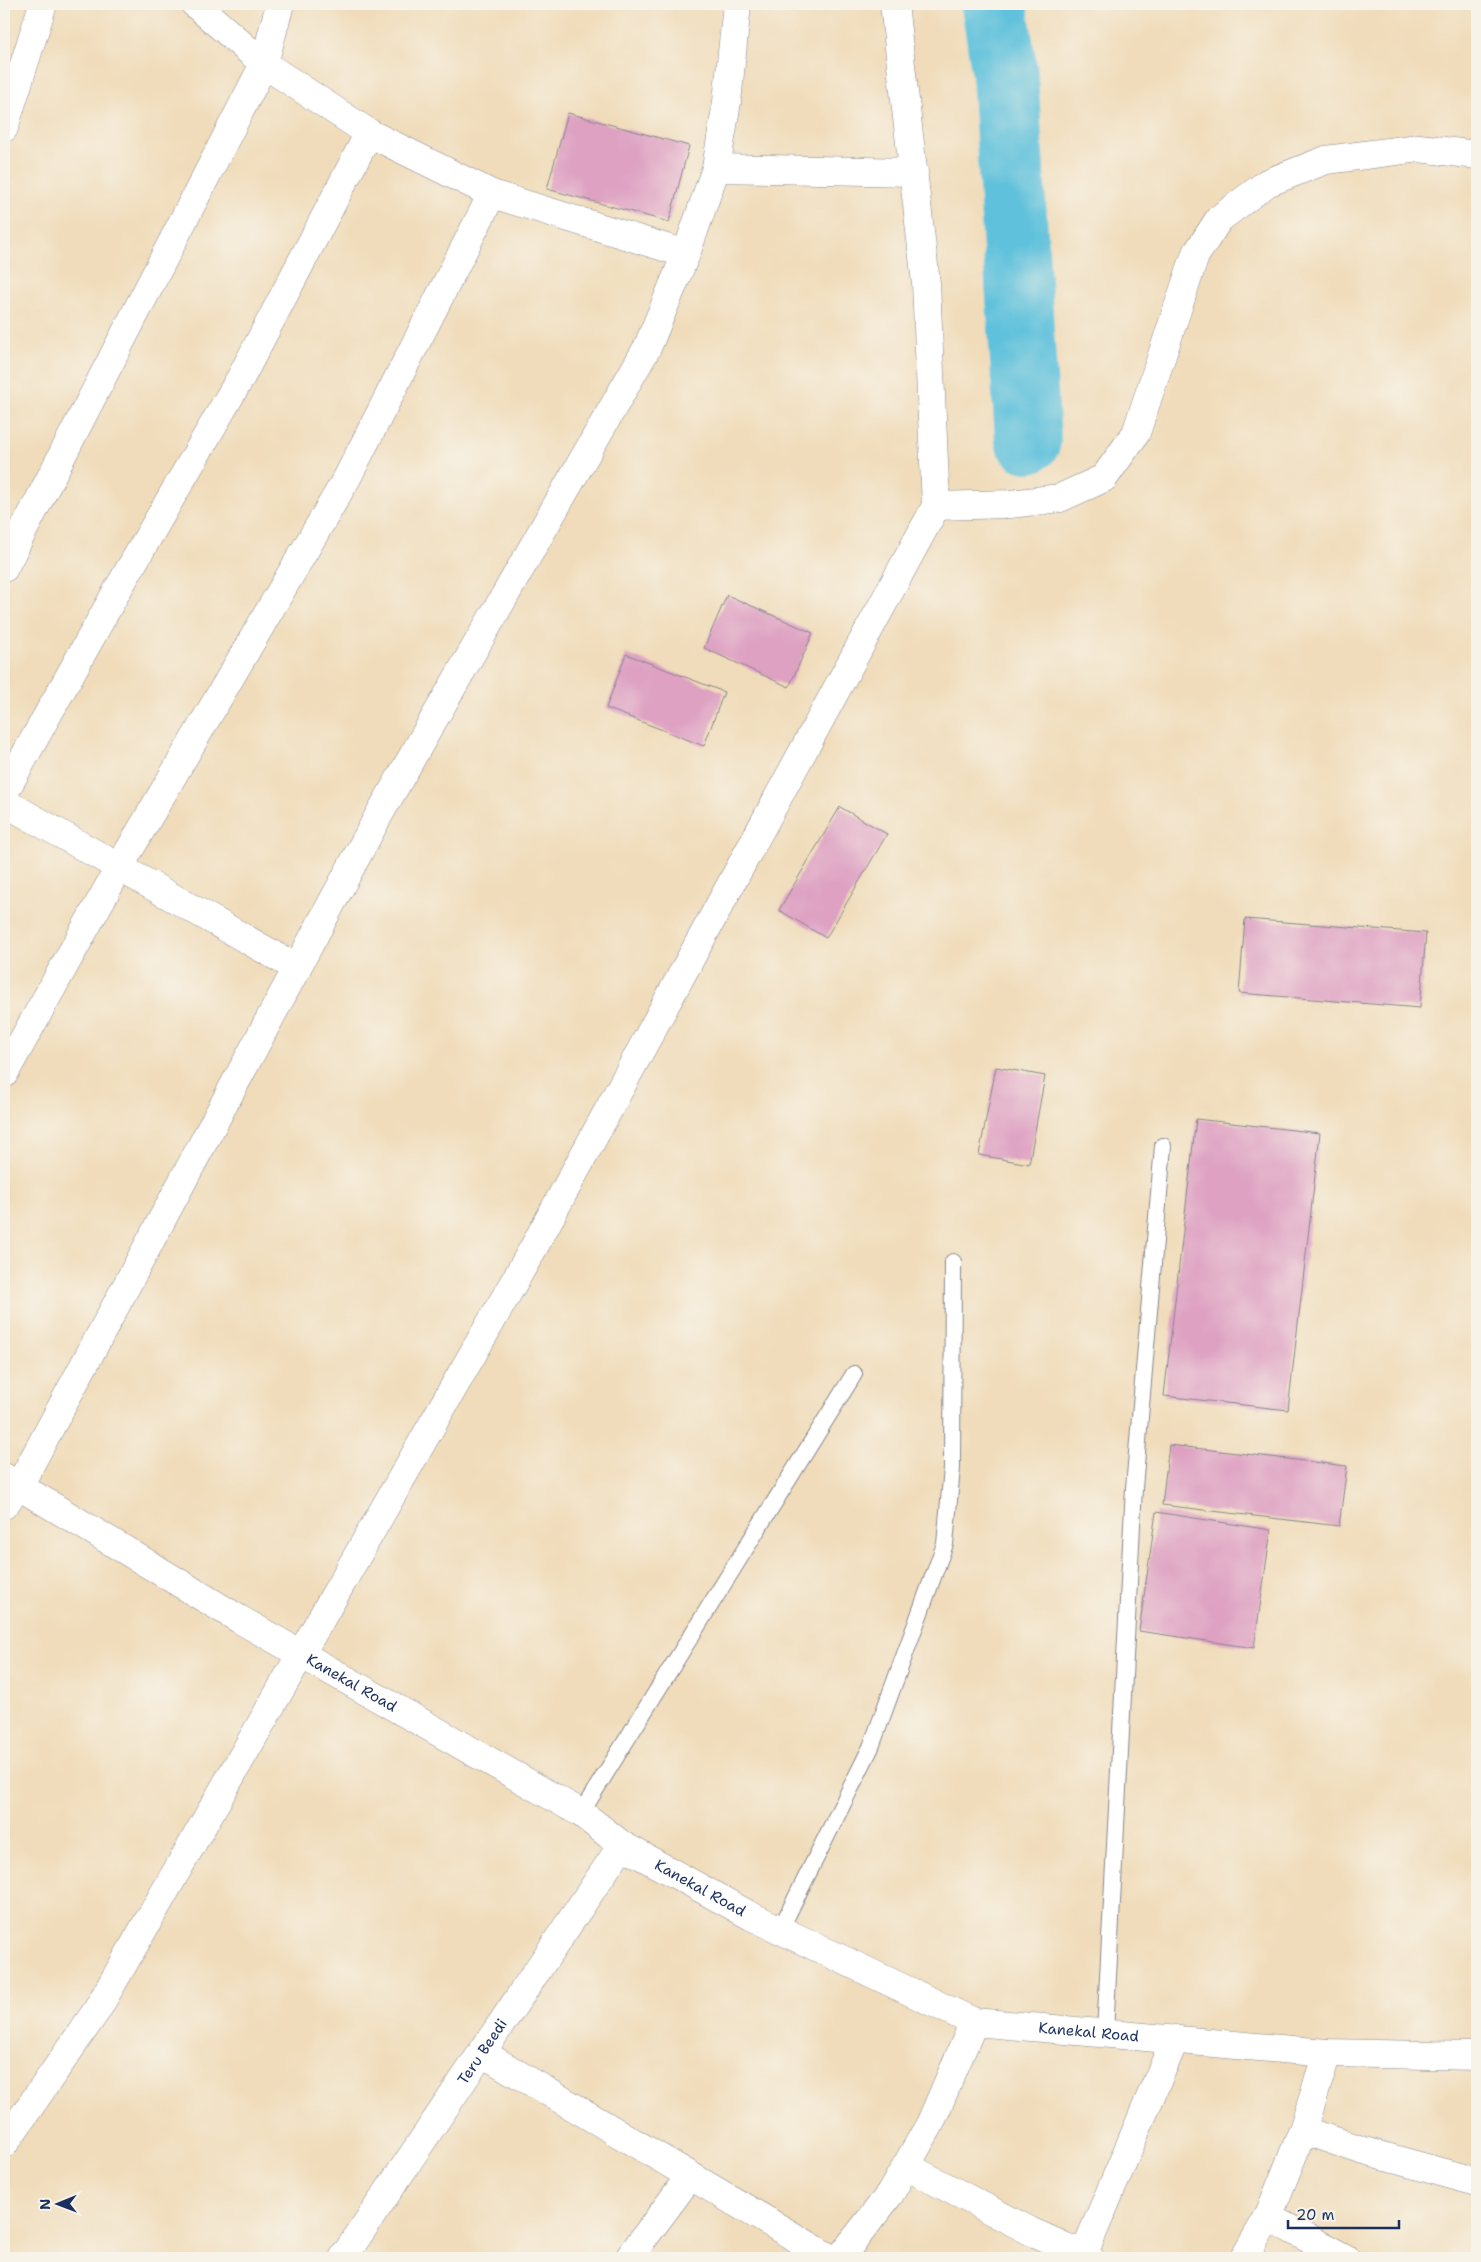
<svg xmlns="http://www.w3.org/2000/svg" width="1481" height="2262" viewBox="0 0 1481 2262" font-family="'Shantell Sans',sans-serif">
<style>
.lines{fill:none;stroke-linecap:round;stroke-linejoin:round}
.river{stroke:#5ec1dc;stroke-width:66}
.building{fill:#dea1c2}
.service-casing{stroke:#86868c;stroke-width:18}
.minor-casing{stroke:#86868c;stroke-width:29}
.tertiary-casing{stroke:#86868c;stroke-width:29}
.primary-casing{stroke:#86868c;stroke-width:29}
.service{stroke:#fff;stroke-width:16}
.minor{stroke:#fff;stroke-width:28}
.tertiary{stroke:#fff;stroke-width:28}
.primary{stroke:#fff;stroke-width:28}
.labels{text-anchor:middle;stroke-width:4;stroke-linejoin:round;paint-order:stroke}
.street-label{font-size:15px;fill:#1b2f5e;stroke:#f7f3e8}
</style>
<rect width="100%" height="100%" fill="#f7f3e8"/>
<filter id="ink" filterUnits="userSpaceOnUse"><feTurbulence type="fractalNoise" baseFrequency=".02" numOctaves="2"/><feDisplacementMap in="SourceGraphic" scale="10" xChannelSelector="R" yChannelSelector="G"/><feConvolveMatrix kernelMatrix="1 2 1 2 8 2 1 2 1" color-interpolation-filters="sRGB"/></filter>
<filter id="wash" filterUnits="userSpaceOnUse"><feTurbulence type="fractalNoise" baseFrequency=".0096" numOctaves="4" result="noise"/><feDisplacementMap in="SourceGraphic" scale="20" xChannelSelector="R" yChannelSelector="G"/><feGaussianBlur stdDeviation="1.12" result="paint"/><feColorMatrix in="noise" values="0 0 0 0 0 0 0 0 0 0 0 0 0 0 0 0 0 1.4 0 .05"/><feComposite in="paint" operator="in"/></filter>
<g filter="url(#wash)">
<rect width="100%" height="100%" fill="#f0dcba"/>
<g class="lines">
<path class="river" d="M 994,4 L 1005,75 L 1028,440"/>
</g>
<g id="blocks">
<g class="building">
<path d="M 568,113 L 689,146 L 669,222 L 547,189 Z"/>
<path d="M 727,595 L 813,633 L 789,687 L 704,648 Z"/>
<path d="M 626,654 L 724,692 L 704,746 L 606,708 Z"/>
<path d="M 840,807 L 887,834 L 826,938 L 779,910 Z"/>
<path d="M 1245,919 L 1426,933 L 1420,1008 L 1239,993 Z"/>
<path d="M 996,1067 L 1045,1076 L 1029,1164 L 979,1155 Z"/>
<path d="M 1196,1119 L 1320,1133 L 1288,1410 L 1164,1396 Z"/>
<path d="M 1169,1445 L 1347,1466 L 1339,1526 L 1162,1505 Z"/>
<path d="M 1156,1512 L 1271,1530 L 1254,1648 L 1139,1631 Z"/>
</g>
</g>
</g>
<g filter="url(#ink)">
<use href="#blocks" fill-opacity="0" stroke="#86868c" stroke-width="1"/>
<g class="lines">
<defs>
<g id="service">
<path d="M 581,1813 L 854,1374"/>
<path d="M 780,1930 L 871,1747 L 945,1544 L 952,1468 L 953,1262"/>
<path d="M 1105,2033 L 1134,1488 L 1163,1146"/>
</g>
<g id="minor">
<path d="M 195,4 L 264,64 L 369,133 L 492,194 L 686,254"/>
<path d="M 4,128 L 43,4"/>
<path d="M 716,168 L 914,172"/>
<path d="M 936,506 L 1010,504 L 1060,498 L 1104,478 L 1136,433 L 1195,256 L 1219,219 L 1267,183 L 1326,160 L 1419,148 L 1477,155"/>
<path d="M 4,568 L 264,64 L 280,4"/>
<path d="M 4,793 L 118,589 L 241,377 L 369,133"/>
<path d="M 4,802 L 297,968"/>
<path d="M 4,1074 L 120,866 L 347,478 L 492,194"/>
<path d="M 4,1505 L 19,1486 L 380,813 L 647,348 L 686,254 L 716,168 L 727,102 L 737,4"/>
<path d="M 482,2053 L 830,2258"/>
<path d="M 1303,2130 L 1361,2150 L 1477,2182"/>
<path d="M 4,2144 L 97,2010 L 534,1247 L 936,506 L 926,283 L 894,4"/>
<path d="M 906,2166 L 1030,2231 L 1090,2258"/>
<path d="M 1268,2217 L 1345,2258"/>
<path d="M 629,2258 L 690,2176"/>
<path d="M 840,2258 L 890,2194 L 930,2124 L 974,2022"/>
<path d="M 1082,2258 L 1175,2039"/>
<path d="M 1244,2258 L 1268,2217 L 1303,2130 L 1327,2053"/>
</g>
<g id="tertiary">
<path id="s1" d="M 343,2258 L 622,1845"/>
</g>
<g id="primary">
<path id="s2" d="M 4,1477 L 239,1619 L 581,1813 L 622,1845 L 751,1916 L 974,2022 L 1327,2053 L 1477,2056"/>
</g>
</defs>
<use href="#service" class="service-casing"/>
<use href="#minor" class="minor-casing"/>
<use href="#tertiary" class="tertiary-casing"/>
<use href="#primary" class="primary-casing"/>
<use href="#service" class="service"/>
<use href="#minor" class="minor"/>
<use href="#tertiary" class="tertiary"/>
<use href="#primary" class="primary"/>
</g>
</g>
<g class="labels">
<g class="street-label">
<text dy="5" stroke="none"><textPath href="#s2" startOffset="404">Kanekal Road</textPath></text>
<text dy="5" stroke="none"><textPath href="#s2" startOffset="809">Kanekal Road</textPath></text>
<text dy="5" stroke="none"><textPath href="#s2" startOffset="1229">Kanekal Road</textPath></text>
<text dy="5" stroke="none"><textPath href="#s1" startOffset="249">Teru Beedi</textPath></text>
</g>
</g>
<rect width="1481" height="2262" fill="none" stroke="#f7f3e8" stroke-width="20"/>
<g transform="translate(58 2204) rotate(269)" stroke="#f7f3e8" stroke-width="4" paint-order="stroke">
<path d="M0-4L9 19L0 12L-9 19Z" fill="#1b2f5e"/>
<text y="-8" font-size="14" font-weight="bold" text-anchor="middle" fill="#1b2f5e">N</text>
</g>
<path d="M1288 2220v8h111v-8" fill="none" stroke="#1b2f5e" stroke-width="2.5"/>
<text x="1296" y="2220" font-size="15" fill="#1b2f5e" stroke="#f7f3e8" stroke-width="4" paint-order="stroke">20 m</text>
</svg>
